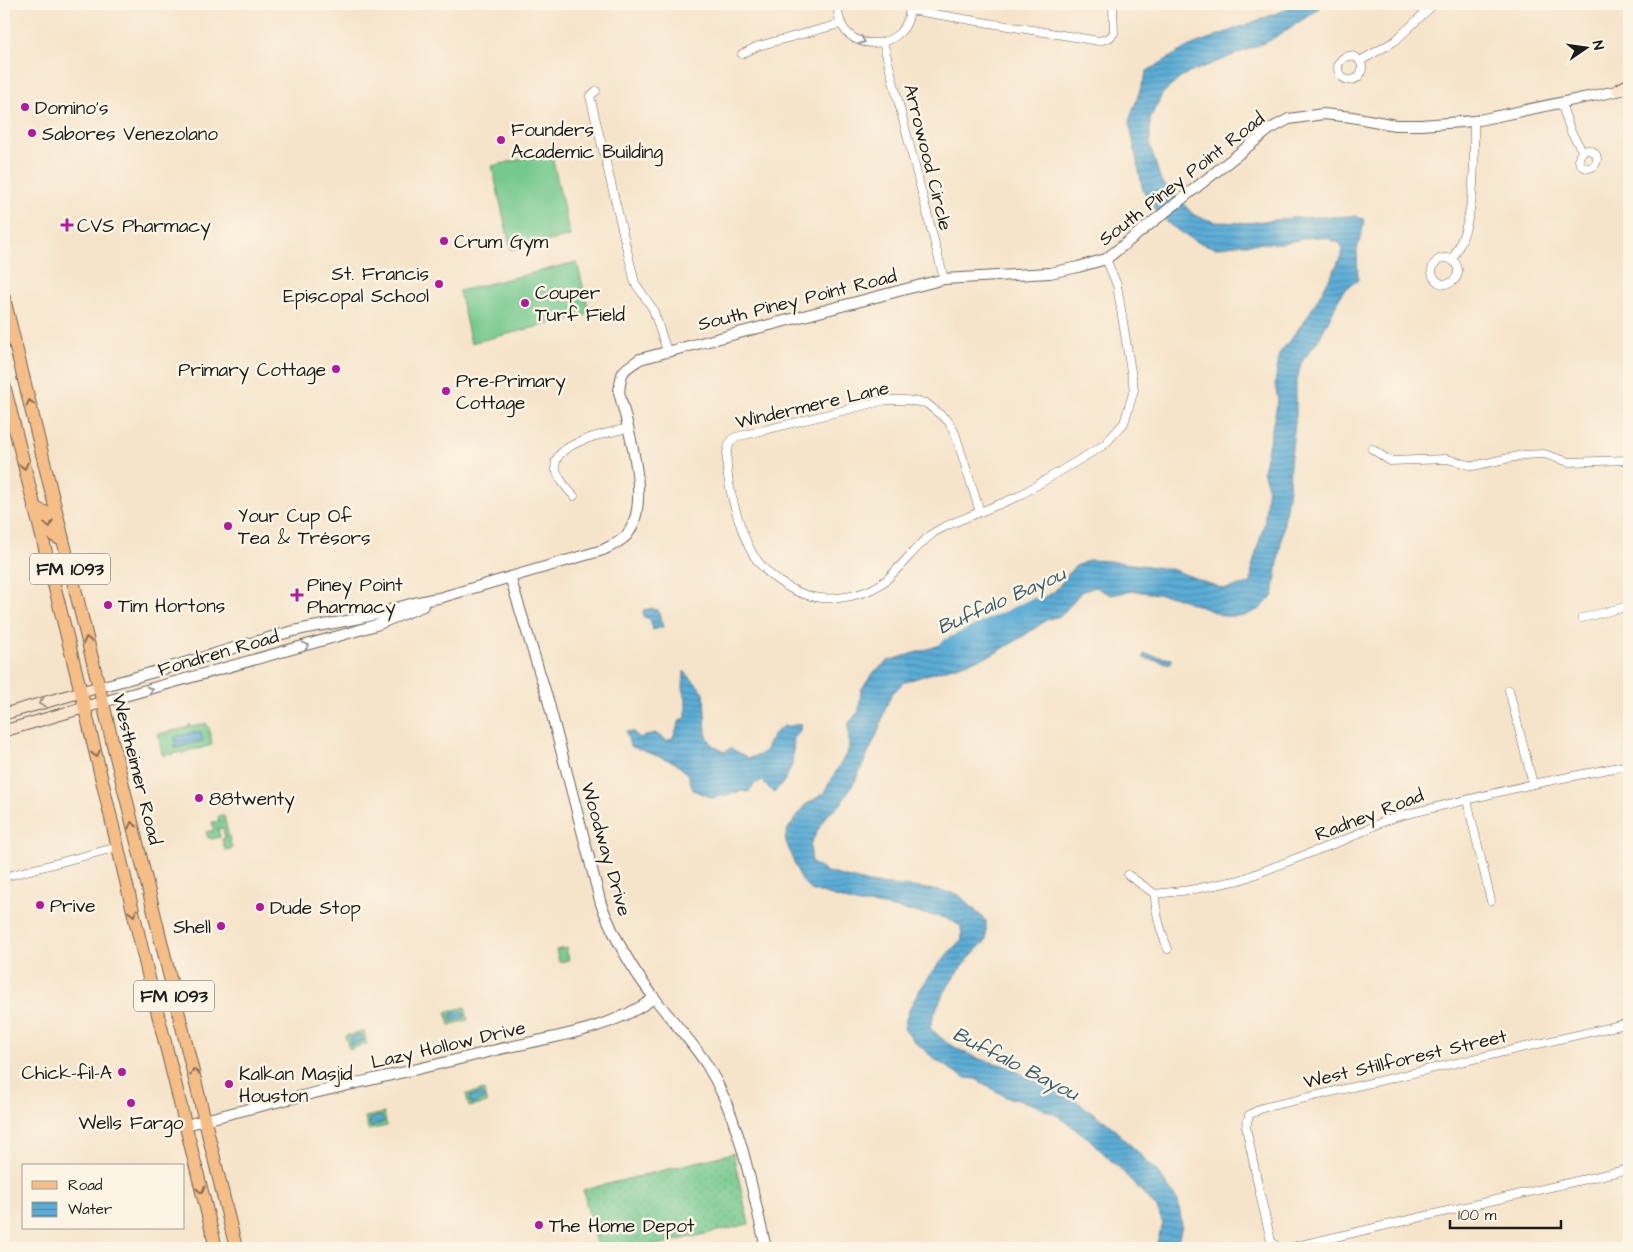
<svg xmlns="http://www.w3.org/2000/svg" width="1633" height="1252" viewBox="0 0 1633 1252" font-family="'Architects Daughter',sans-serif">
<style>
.grass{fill:url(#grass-dots);stroke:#487255}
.park{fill:url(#park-tufts);stroke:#487255}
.pitch{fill:#74c98e;stroke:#487255}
.water{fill:url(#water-rules);stroke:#3c6479}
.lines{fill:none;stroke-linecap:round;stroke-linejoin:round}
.river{stroke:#5cadd6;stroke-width:14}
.minor-casing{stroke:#686259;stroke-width:9}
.tertiary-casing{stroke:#686259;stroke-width:12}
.secondary-casing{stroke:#686259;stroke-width:13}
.primary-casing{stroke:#686259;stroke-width:14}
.minor{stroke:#fff;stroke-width:8}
.tertiary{stroke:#fff;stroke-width:10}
.secondary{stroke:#fbe5cf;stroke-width:11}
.primary{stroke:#f6be87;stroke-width:12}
.oneway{stroke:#999}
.oneway2{stroke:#896d52}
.oneway3{stroke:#978b7e}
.poi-dot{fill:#b5179e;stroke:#fcf5e5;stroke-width:2}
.labels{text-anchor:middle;stroke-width:5;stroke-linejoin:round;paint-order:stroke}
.shield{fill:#fcf5e5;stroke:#5f5d58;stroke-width:1}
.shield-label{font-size:18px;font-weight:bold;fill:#1c1c1c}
.poi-label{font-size:19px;fill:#1c1c1c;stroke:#fcf5e5;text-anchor:start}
.street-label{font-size:19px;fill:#1c1c1c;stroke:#fcf5e5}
.water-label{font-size:20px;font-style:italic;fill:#395d70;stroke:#fcf5e5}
</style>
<defs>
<pattern id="grass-dots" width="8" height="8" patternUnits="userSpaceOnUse" patternTransform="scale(1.25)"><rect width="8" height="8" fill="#74c98e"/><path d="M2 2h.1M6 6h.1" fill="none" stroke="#64ac7a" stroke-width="1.8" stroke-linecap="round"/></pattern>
<pattern id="park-tufts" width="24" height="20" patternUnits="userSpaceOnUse" patternTransform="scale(1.25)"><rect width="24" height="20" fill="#74c98e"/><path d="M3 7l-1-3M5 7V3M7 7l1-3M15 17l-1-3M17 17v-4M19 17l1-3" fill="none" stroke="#64ac7a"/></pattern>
<pattern id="water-rules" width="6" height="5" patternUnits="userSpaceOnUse" patternTransform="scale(1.25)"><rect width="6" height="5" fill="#5cadd6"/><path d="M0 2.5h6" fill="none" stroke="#4b8cad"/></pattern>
</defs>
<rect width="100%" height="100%" fill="#fcf5e5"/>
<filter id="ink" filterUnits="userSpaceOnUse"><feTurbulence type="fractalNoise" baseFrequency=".02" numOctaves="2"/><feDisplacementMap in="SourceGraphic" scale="10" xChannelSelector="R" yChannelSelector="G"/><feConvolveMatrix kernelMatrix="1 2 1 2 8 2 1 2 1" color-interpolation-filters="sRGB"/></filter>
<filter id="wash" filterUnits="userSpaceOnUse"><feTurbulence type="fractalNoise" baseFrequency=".0096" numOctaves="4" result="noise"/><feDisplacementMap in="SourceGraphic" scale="20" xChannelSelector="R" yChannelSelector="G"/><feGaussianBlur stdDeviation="1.12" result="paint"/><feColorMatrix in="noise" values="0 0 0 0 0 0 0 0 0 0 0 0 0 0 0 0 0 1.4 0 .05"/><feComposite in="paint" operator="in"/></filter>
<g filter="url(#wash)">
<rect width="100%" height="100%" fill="#f6e4ca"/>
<g class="grass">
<path d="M 222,815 L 224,816 L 232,849 L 225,850 L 222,839 L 225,838 L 223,828 L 218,829 L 220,837 L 211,839 L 210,837 L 208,838 L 206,832 L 214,830 L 212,822 L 219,821 L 218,816 Z"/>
<path d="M 733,1153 L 749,1224 L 644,1248 L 597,1248 L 583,1190 Z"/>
</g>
<path class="park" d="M 566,948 L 569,960 L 559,962 L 556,950 Z"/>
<g class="pitch">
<path d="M 551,152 L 570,236 L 511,250 L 492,166 Z"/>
<path d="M 577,262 L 590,314 L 471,343 L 459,291 Z"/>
<path d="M 206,723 L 210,731 L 212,745 L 201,748 L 201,749 C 197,748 185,751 182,754 L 181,752 L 170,755 L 169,753 L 164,756 L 162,754 L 158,734 L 189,727 L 188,725 L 190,724 L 191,727 Z"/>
<path d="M 465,1007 L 468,1020 L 450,1025 L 446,1012 Z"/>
<path d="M 364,1031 L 367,1044 L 349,1049 L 345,1036 Z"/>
<path d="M 484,1090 L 487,1103 L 469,1107 L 466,1094 Z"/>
<path d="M 384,1113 L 387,1126 L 368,1130 L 365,1117 Z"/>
</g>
<g class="water">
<path d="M 1290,4 L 1320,4 L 1318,10 L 1269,41 L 1184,75 L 1163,93 L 1150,118 L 1150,146 L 1161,181 L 1194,215 L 1215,222 L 1247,223 L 1291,218 L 1355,216 L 1365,220 L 1357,250 L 1358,280 L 1343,291 L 1319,339 L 1301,363 L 1296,385 L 1296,416 L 1290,464 L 1289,488 L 1273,596 L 1260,609 L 1244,616 L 1224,616 L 1173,596 L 1133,591 L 1111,595 L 1095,587 L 1081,592 L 1061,616 L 1048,619 L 1022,637 L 992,655 L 904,682 L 892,694 L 886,706 L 878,732 L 855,781 L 841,804 L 825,817 L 810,845 L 812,863 L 827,872 L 869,883 L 921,888 L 958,894 L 986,921 L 986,941 C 962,961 937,998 930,1028 L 947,1043 L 976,1058 L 1006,1066 L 1075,1100 L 1110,1125 L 1157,1171 L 1178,1201 L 1182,1225 L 1178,1242 L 1174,1248 L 1155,1248 L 1163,1224 L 1157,1208 L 1124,1173 L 1088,1138 L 1058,1116 L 1030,1103 L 1006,1097 L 976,1079 L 965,1078 L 937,1061 L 914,1041 L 904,1029 C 906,1001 942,958 962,939 L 961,926 L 946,918 L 872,904 L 859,904 L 811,890 L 801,880 L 785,839 L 788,829 L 804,806 L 823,794 L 849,749 L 848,724 L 859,711 L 861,690 L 874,672 L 888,661 L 983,632 L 1055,591 L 1074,567 L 1089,560 L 1109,561 L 1171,569 L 1224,589 L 1251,584 L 1252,567 L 1264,525 L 1268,486 L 1263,471 L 1278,400 L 1275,385 L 1279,354 L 1306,319 L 1335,269 L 1343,252 L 1340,243 L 1327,238 L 1311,237 L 1285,243 L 1241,244 L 1215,248 L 1195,241 L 1170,225 L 1159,214 L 1143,191 L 1129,121 L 1147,71 L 1189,46 L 1283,11 Z"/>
<path d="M 653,608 L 654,610 L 658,610 L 663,627 L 653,630 L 650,619 L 644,617 L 643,610 Z"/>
<path d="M 1144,654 L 1172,659 L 1171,664 L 1143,658 Z"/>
<path d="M 684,671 L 704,692 L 706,734 L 712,745 L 724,752 L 731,748 L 748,758 C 767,754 764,752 772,737 C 774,733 780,729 784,726 C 791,727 795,724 802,724 L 799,733 L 794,737 L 792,765 L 785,780 L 774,793 L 762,781 L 755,783 L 748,792 L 742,791 L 713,798 L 693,790 L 688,774 L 674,762 L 630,746 L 626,731 L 633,732 L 640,738 L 655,733 L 667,741 L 673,737 L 680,720 L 686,718 L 686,700 L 683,688 Z"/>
<path d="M 200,731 L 203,741 L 175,748 L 174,744 L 176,743 L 175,737 Z"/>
<path d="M 463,1011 L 465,1017 L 452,1021 L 451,1020 L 451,1014 Z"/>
<path d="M 361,1035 L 364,1041 L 351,1045 L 350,1044 L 350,1038 Z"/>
<path d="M 482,1093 L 484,1099 L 472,1104 L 470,1102 L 470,1096 Z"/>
<path d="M 381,1116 L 384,1122 L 371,1127 L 370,1126 L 369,1119 Z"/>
</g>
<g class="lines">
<path class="river" d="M 947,646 L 1034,605"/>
</g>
</g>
<g filter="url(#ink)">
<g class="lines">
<defs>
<g id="minor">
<path d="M 838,4 C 835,59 915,53 909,4"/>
<path d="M 910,10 L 1099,41 L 1109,38 L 1114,33 L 1113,7"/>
<path d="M 883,42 L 944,279"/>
<path d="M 742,54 L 758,46 L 840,24"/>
<circle cx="1350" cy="68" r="12"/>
<path d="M 1360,61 L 1395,41 L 1434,4"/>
<path d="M 596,91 L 590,96 L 635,283 L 653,309 L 667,351"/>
<path d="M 1561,103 L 1571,132 L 1583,152"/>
<circle cx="1588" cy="159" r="9"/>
<circle cx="1445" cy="271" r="13"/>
<path d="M 1452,260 C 1477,218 1474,168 1474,121"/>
<path d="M 886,400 L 906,400 L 926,403 L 948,421 L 955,433 L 980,512 C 966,518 944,525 932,534 C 915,547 902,566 886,580 C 868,596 833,602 810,596 C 786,590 763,572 751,551 C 741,533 712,448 736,437 Z"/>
<path d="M 1372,449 L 1390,461 L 1447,459 L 1473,466 L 1523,455 L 1544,454 L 1569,462 L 1629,460"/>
<path d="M 574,496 C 567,489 560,481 556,470 C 548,443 609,433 628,428"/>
<path d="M 980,512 L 1017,497 L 1104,445 L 1124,423 L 1134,390 L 1117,285 L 1106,259"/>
<path d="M 1582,618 L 1629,606"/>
<path d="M 1509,690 L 1533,784"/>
<path d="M 1467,800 L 1491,901"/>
<path d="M 1128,875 L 1155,894 L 1190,890 L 1240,880 L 1349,838 L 1380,823 L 1399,816 L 1533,784 L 1629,765"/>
<path d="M 4,877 L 118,847"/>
<path d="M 1155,894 C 1155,913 1161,932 1168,949"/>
<path d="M 1278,1248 L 1271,1241 L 1260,1194 L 1246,1127 L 1249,1115 L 1262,1108 L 1629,1023"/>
<path d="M 1288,1248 L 1629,1169"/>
</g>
<g id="tertiary">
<path d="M 510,577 L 548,700 L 601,904 C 614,937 631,968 653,996 C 670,1019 691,1040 707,1065 C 741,1120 751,1186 766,1248"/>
<path d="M 99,687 C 162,671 224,650 286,633 C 314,625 342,623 369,616 C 392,610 415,601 439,598 L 603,550 C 611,546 620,542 626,536 C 653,505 628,428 619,392 C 622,369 621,372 640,359 L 944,279 L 1050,273 L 1078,267 L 1106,259 L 1270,129 L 1289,119 L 1323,114 L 1352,117 L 1395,125 L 1421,125 L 1474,121 L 1626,89"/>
<path d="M 103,702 L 349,633 L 376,625 L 423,606"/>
<path d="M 186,1125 C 289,1097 393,1076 496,1050 C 550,1037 609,1031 654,998"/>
</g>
<g id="secondary">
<path d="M 1618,90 L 1629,84"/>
<path d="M 4,714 L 99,687"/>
<path d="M 4,731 L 103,702"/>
</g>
<g id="primary">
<path d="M 4,298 L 236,1248"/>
<path d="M 4,385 L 81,692 L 148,974 L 216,1248"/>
<path d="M 34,508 L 45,512 C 50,526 47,535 63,540"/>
</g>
</defs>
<use href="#minor" class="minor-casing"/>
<use href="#tertiary" class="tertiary-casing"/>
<use href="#secondary" class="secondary-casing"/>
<use href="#primary" class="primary-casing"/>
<use href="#minor" class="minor"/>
<use href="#tertiary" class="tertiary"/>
<use href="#secondary" class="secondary"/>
<use href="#primary" class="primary"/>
</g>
<defs><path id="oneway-chevron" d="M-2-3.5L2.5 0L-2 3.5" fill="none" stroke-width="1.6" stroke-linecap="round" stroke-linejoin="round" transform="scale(1.25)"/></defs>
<g class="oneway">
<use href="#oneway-chevron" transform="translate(862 41) rotate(20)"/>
<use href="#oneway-chevron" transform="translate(306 646) rotate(-15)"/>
<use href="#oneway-chevron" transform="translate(150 690) rotate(-16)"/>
</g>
<g class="oneway2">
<use href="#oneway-chevron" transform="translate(30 403) rotate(-104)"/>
<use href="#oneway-chevron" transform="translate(24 466) rotate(77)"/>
<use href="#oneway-chevron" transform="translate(49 524) rotate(76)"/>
<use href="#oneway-chevron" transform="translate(87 640) rotate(-104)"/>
<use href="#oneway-chevron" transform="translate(96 754) rotate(76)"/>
<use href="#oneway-chevron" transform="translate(132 825) rotate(-104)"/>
<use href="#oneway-chevron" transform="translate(133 913) rotate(77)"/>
<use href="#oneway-chevron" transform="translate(194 1072) rotate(-104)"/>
<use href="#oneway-chevron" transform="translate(201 1190) rotate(76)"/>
</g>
<use class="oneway3" href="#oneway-chevron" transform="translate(42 703) rotate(164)"/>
</g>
<g class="poi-dot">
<circle cx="25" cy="107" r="5"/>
<circle cx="32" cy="133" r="5"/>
<circle cx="501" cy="140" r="5"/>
<path d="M64.5 217.5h5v5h5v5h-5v5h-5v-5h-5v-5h5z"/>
<circle cx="444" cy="241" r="5"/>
<circle cx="439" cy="284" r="5"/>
<circle cx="525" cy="303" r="5"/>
<circle cx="336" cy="369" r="5"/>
<circle cx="446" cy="391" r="5"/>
<circle cx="228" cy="526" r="5"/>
<path d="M294.5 587.5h5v5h5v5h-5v5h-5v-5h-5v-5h5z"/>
<circle cx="108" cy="605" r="5"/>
<circle cx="199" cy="798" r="5"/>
<circle cx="40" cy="905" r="5"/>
<circle cx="260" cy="907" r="5"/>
<circle cx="221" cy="926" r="5"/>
<circle cx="122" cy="1072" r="5"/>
<circle cx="229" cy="1084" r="5"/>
<circle cx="131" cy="1103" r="5"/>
<circle cx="539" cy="1225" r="5"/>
</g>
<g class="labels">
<g class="shield">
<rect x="30" y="553.5" width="80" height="31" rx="4"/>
<rect x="134" y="980.5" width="80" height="31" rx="4"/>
</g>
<g class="shield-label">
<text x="70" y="575">FM 1093</text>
<text x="174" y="1002">FM 1093</text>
</g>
<g class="poi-label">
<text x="35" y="114">Domino's</text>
<text x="511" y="136">Founders<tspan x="511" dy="22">Academic Building</tspan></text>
<text x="42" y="140">Sabores Venezolano</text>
<text x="77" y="232">CVS Pharmacy</text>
<text x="454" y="248">Crum Gym</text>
<text x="429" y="280" text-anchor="end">St. Francis<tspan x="429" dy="22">Episcopal School</tspan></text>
<text x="535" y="299">Couper<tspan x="535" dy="22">Turf Field</tspan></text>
<text x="326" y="376" text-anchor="end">Primary Cottage</text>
<text x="456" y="387">Pre-Primary<tspan x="456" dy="22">Cottage</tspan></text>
<text x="238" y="522">Your Cup Of<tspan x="238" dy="22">Tea &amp; Trésors</tspan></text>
<text x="307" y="591">Piney Point<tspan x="307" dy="22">Pharmacy</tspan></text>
<text x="118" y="612">Tim Hortons</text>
<text x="209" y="805">88twenty</text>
<text x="50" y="912">Prive</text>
<text x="270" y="914">Dude Stop</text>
<text x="211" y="933" text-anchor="end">Shell</text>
<text x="112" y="1079" text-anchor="end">Chick-fil-A</text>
<text x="239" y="1080">Kalkan Masjid<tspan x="239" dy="22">Houston</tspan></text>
<text x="131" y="1129" text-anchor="middle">Wells Fargo</text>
<text x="549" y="1232">The Home Depot</text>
</g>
<g class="street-label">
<text transform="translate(929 157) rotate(76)" y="7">Arrowood Circle</text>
<text transform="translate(1181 178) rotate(-38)" y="7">South Piney Point Road</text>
<text transform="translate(797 299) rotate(-14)" y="7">South Piney Point Road</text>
<text transform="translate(812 404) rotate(-13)" y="7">Windermere Lane</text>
<text transform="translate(218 652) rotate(-16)" y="7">Fondren Road</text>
<text transform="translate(138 769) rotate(76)" y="7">Westheimer Road</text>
<text transform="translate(1369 814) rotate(-21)" y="7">Radney Road</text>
<text transform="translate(607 849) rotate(74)" y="7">Woodway Drive</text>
<text transform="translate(448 1044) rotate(-13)" y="7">Lazy Hollow Drive</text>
<text transform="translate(1405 1058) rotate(-13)" y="7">West Stillforest Street</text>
</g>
<g class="water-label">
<text transform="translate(1001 600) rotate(-24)" y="7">Buffalo Bayou</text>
<text transform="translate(1016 1063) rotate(27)" y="7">Buffalo Bayou</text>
</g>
</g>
<rect width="1633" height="1252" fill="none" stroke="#fcf5e5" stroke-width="20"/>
<rect x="22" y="1164" width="162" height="65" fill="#fcf5e5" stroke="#a29e95"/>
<rect x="32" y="1181" width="25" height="8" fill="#f6be87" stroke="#a29e95"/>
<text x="68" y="1190" font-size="15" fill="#1c1c1c">Road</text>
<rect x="32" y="1202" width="25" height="15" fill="url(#water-rules)" stroke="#a29e95"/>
<text x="68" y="1214" font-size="15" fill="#1c1c1c">Water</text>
<g transform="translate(1586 48) rotate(77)" stroke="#fcf5e5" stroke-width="4" paint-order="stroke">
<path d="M0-4L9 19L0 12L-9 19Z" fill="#1c1c1c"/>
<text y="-8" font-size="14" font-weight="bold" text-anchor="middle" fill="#1c1c1c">N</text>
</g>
<path d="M1450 1220v8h111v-8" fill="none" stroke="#1c1c1c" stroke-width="2.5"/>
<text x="1458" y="1220" font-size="15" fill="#1c1c1c" stroke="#fcf5e5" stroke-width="4" paint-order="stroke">100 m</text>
</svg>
